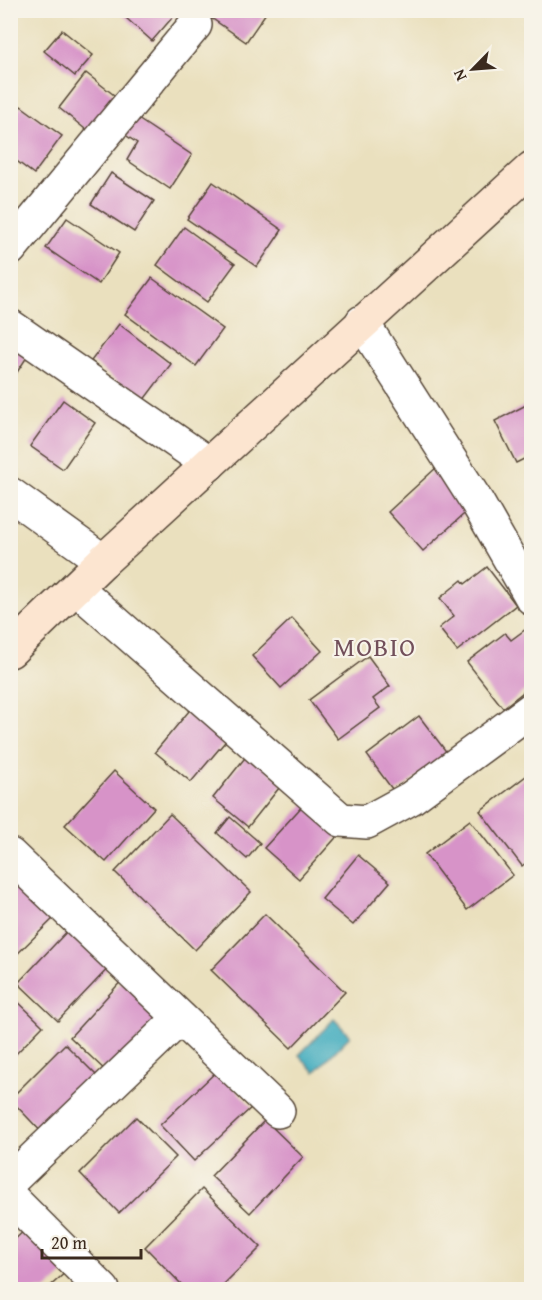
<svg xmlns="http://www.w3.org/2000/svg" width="542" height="1300" viewBox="0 0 542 1300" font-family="'Gentium Book Plus',serif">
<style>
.water{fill:#3daabd;stroke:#3c6a6e;stroke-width:1.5}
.building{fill:#d793c8}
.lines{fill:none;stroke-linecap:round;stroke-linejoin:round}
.street-casing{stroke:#554536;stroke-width:36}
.secondary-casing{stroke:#554536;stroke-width:36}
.street{stroke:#fff;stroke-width:33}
.secondary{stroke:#fce5d0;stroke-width:33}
.labels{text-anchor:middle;stroke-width:4.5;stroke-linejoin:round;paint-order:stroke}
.quarter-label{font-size:26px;letter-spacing:1.5px;fill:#724f5a;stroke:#f7f3e8}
</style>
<rect width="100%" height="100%" fill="#f7f3e8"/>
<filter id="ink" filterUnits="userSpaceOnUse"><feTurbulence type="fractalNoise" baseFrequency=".0167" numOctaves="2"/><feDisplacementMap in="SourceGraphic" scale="12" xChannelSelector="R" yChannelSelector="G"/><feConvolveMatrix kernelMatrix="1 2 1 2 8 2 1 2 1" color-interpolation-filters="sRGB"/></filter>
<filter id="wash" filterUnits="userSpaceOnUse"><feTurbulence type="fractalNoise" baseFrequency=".008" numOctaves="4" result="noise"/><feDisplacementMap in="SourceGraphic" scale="24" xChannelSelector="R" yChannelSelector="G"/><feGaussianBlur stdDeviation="1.35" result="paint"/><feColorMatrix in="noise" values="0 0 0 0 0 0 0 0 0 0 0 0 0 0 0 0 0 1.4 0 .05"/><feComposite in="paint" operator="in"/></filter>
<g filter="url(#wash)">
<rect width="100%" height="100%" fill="#eae0be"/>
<path class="water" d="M 334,1019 L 350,1036 L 315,1072 L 299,1055 Z"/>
<g id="blocks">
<g class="building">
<path d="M 117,10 L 179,10 L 152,41 Z"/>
<path d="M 210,10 L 268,10 L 246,42 L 207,15 Z"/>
<path d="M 62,30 L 93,55 L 75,76 L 44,51 Z"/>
<path d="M 86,73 L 123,102 L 95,137 L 59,108 Z"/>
<path d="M 21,106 L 62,136 L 34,174 L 10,156 L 10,121 Z"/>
<path d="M 132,115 L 192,155 L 170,189 L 127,160 L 137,143 L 121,132 Z"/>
<path d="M 111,173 L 154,201 L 134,232 L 91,204 Z"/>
<path d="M 213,182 L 282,230 L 257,267 L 187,219 Z"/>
<path d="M 67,218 L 119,253 L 99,284 L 46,248 Z"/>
<path d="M 184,227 L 235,264 L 207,302 L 157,265 Z"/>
<path d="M 152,278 L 223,329 L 196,366 L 125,314 Z"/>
<path d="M 119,324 L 171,364 L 143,401 L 91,361 Z"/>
<path d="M 10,341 L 29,354 L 10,383 Z"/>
<path d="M 63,400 L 95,423 L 63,469 L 30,446 Z"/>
<path d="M 532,402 L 532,455 L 516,463 L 495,421 Z"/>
<path d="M 437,467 L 473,506 L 423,551 L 388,512 Z"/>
<path d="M 487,567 L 516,605 L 457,651 L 439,628 L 454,616 L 440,598 L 462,580 L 465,584 Z"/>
<path d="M 292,618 L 322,651 L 281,688 L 252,656 Z"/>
<path d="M 526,629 L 532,636 L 532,685 L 503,708 L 467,662 L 505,633 L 511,640 Z"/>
<path d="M 368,656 L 390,686 L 373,699 L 380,708 L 338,739 L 309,700 Z"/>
<path d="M 194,705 L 230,736 L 191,782 L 155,752 Z"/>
<path d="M 419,716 L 448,754 L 395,793 L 367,755 Z"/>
<path d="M 248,754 L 283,783 L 248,827 L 213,798 Z"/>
<path d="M 114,771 L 154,808 L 106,862 L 65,825 Z"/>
<path d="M 526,776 L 532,783 L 532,858 L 522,866 L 480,811 Z"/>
<path d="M 306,802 L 341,832 L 299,879 L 264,848 Z"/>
<path d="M 170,814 L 251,892 L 195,950 L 115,872 Z"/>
<path d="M 230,817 L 260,843 L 247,859 L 217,833 Z"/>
<path d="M 470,820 L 513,875 L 467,910 L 425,854 Z"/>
<path d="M 358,855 L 390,882 L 353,925 L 322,899 Z"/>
<path d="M 26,876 L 61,911 L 10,961 L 10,891 Z"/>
<path d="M 265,914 L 345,992 L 291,1048 L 211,970 Z"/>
<path d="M 74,924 L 114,962 L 58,1021 L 18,983 Z"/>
<path d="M 125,977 L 164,1013 L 109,1074 L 70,1037 Z"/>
<path d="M 10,994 L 43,1026 L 10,1060 Z"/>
<path d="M 65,1044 L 103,1082 L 48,1139 L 10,1099 Z"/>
<path d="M 218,1070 L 252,1107 L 194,1161 L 160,1125 Z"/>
<path d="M 136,1117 L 176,1157 L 119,1213 L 80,1173 Z"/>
<path d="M 265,1120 L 303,1157 L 250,1213 L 211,1176 Z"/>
<path d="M 202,1189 L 261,1247 L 218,1290 L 187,1290 L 145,1247 Z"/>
<path d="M 28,1227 L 68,1270 L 46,1290 L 10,1290 L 10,1244 Z"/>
</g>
</g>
</g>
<g filter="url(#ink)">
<use href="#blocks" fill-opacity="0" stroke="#554536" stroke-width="1.5"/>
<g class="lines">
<defs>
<g id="street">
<path d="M 10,249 L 195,25"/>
<path d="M 362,322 L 477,502 L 532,598"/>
<path d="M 10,326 L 209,464"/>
<path d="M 10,494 L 103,561"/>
<path d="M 76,588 L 341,820 L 367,822 L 411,798 L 532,709"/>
<path d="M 10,855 L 278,1111"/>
<path d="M 10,1181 L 180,1018"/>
<path d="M 10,1197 L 103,1290"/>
</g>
<path id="secondary" d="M 10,651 L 103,561 L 532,168"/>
</defs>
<use href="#street" class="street-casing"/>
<use href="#secondary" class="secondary-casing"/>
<use href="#street" class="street"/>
<use href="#secondary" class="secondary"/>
</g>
</g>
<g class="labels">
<g class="quarter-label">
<text x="375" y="656">MOBIO</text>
</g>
</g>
<rect width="542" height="1300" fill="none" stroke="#f7f3e8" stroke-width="36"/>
<g transform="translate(473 69) rotate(245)" stroke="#f7f3e8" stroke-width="4.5" paint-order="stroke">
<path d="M0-4.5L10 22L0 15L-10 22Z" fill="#3b2a1e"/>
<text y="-9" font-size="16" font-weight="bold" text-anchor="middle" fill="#3b2a1e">N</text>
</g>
<path d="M42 1249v9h99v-9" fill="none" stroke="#3b2a1e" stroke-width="3"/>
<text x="51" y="1249" font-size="18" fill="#3b2a1e" stroke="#f7f3e8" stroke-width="4.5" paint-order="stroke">20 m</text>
</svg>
